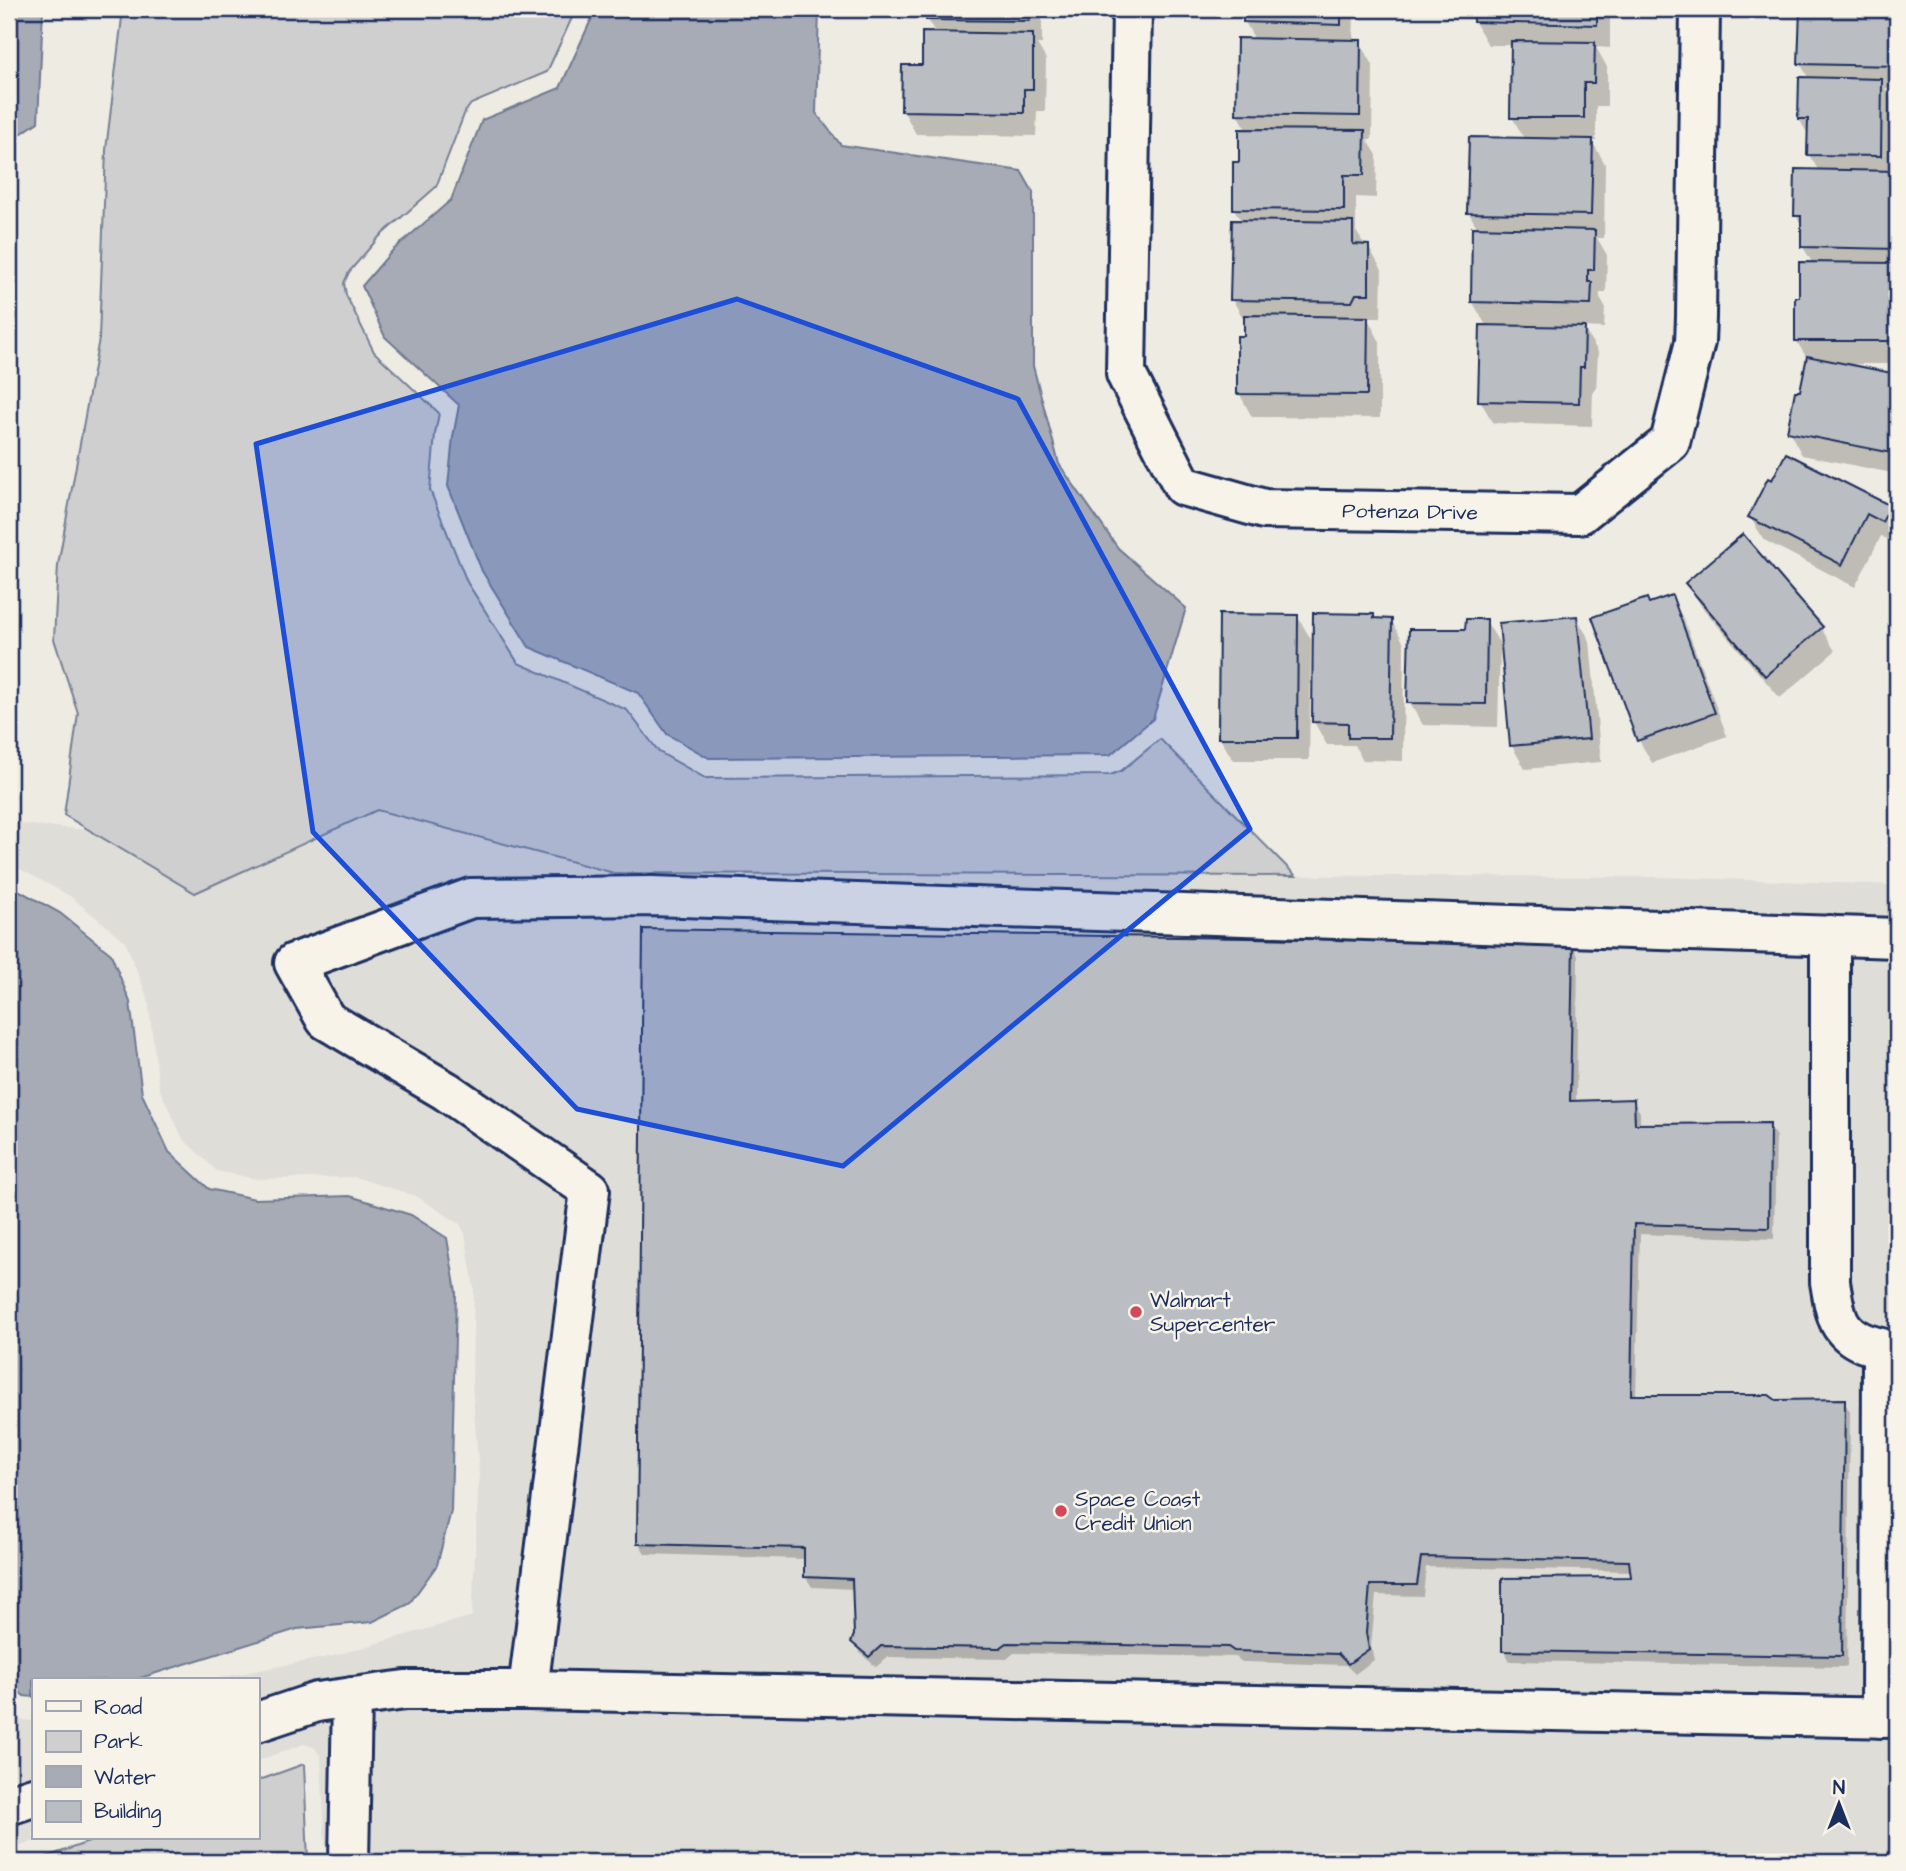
<svg xmlns="http://www.w3.org/2000/svg" width="1906" height="1871" viewBox="0 0 1906 1871" font-family="'Architects Daughter',sans-serif">
<style>
.built{fill:#deddd8}
.green{fill:#cfcfcf;stroke:#757f96;stroke-width:2}
.water{fill:#a6abb5;stroke:#6e7992;stroke-width:2}
.shadow{fill:#0003}
.building{fill:#babdc2;stroke:#1b2f5e;stroke-width:2}
.lines{fill:none;stroke-linecap:round;stroke-linejoin:round}
.minor-casing{stroke:#1b2f5e;stroke-width:44}
.minor{stroke:#f7f3e8;stroke-width:38}
.marked{fill:#1d4ed8;fill-opacity:0.2;stroke:#1d4ed8;stroke-width:5;stroke-linejoin:round}
.poi-dot{fill:#d1495b;stroke:#f7f3e8;stroke-width:2.5}
.labels{text-anchor:middle;stroke-width:5;stroke-linejoin:round;paint-order:stroke}
.street-label{font-size:21px;fill:#1b2f5e;stroke:#f7f3e8}
.poi-label{font-size:21px;fill:#1b2f5e;stroke:#f7f3e8;text-anchor:start}
</style>
<rect width="100%" height="100%" fill="#eeebe2"/>
<filter id="ink" filterUnits="userSpaceOnUse"><feTurbulence type="fractalNoise" baseFrequency=".0143" numOctaves="2"/><feDisplacementMap in="SourceGraphic" scale="14" xChannelSelector="R" yChannelSelector="G"/><feConvolveMatrix kernelMatrix="1 2 1 2 8 2 1 2 1" color-interpolation-filters="sRGB"/></filter>
<g filter="url(#ink)">
<g class="built">
<path d="M 377,810 L 614,873 L 1660,877 L 1897,885 L 1897,1862 L 339,1862 L 339,1845 L 325,1845 L 321,1757 L 315,1748 L 304,1744 L 257,1761 L 257,1680 L 208,1680 L 333,1656 L 472,1616 L 479,1474 L 472,1384 L 474,1288 L 465,1234 L 460,1224 L 416,1196 L 355,1177 L 257,1179 L 217,1171 L 183,1139 L 159,1088 L 148,999 L 125,941 L 70,896 L 9,863 L 9,823 L 89,830 L 195,893 Z"/>
<path d="M 9,1719 L 33,1721 L 33,1838 L 43,1838 L 9,1850 Z"/>
</g>
<g class="green">
<path d="M 123,9 L 576,9 L 547,72 L 471,104 L 465,112 L 436,187 L 379,237 L 349,272 L 344,283 L 346,295 L 374,352 L 439,413 L 435,434 L 430,490 L 467,582 L 518,663 L 627,710 L 659,752 L 705,778 L 1110,775 L 1121,771 L 1160,739 L 1296,876 L 614,873 L 377,810 L 195,893 L 64,815 L 78,713 L 54,639 L 58,565 L 99,339 L 106,150 Z"/>
<path d="M 304,1764 L 308,1862 L 32,1862 L 100,1838 L 257,1838 L 257,1781 Z"/>
</g>
<g class="water">
<path d="M 9,9 L 43,9 L 38,122 L 9,142 Z"/>
<path d="M 596,9 L 819,9 L 816,113 L 841,145 L 1021,171 L 1033,192 L 1033,366 L 1059,464 L 1118,548 L 1186,608 L 1153,719 L 1110,755 L 709,758 L 667,734 L 638,693 L 529,647 L 482,571 L 448,486 L 453,437 L 459,405 L 385,337 L 362,286 L 392,251 L 451,200 L 482,120 L 560,88 Z"/>
<path d="M 9,885 L 60,913 L 111,954 L 130,1002 L 142,1094 L 169,1152 L 209,1189 L 255,1199 L 350,1196 L 411,1215 L 447,1238 L 456,1292 L 451,1511 L 437,1565 L 409,1604 L 372,1622 L 297,1629 L 134,1680 L 33,1680 L 33,1697 L 24,1696 L 9,1684 Z"/>
</g>
<g class="shadow">
<path d="M 928,9 L 1042,9 L 1042,44 L 1037,44 L 1046,59 L 1045,111 L 1037,111 L 1036,136 L 916,134 L 903,110 L 936,34 L 928,20 Z"/>
<path d="M 1245,9 L 1372,9 L 1372,14 L 1354,14 L 1353,42 L 1360,42 L 1373,65 L 1372,139 L 1367,139 L 1377,155 L 1376,198 L 1356,197 L 1356,231 L 1365,246 L 1368,246 L 1382,270 L 1381,317 L 1369,317 L 1368,319 L 1380,342 L 1380,418 L 1252,417 L 1239,393 L 1246,338 L 1246,323 L 1232,299 L 1242,222 L 1234,209 L 1247,131 L 1237,114 L 1255,40 L 1245,22 Z"/>
<path d="M 1475,9 L 1610,9 L 1610,48 L 1596,47 L 1607,67 L 1607,106 L 1596,106 L 1596,141 L 1592,141 L 1605,164 L 1604,238 L 1597,238 L 1607,255 L 1606,293 L 1600,293 L 1600,298 L 1605,307 L 1604,328 L 1583,327 L 1598,352 L 1596,390 L 1593,390 L 1592,426 L 1493,423 L 1480,400 L 1487,327 L 1472,301 L 1478,229 L 1469,213 L 1525,140 L 1512,117 L 1512,45 L 1488,45 L 1475,22 Z"/>
<path d="M 1801,9 L 1897,9 L 1897,88 L 1885,88 L 1894,104 L 1893,172 L 1897,172 L 1897,364 L 1845,364 L 1845,366 L 1897,376 L 1897,474 L 1802,455 L 1789,431 L 1801,393 L 1808,360 L 1796,340 L 1801,299 L 1813,264 L 1803,247 L 1803,228 L 1796,215 L 1819,171 L 1809,155 L 1809,136 L 1799,119 L 1809,79 L 1800,63 Z"/>
<path d="M 1889,508 L 1897,521 L 1897,542 L 1896,544 L 1881,536 L 1855,587 L 1764,540 L 1750,517 Z"/>
<path d="M 1688,583 L 1821,628 L 1835,651 L 1780,698 L 1701,606 Z"/>
<path d="M 1671,597 L 1684,620 L 1727,736 L 1652,763 L 1639,740 L 1649,605 Z"/>
<path d="M 1297,616 L 1311,639 L 1309,760 L 1233,760 L 1219,737 Z"/>
<path d="M 1373,616 L 1375,620 L 1391,620 L 1404,643 L 1403,761 L 1363,760 L 1354,745 L 1327,745 L 1314,722 Z"/>
<path d="M 1577,618 L 1590,641 L 1601,762 L 1525,769 L 1512,746 Z"/>
<path d="M 1486,621 L 1500,644 L 1498,727 L 1423,725 L 1409,702 Z"/>
<path d="M 1572,945 L 1578,956 L 1576,1103 L 1633,1101 L 1640,1112 L 1640,1125 L 1769,1125 L 1776,1136 L 1774,1239 L 1640,1234 L 1636,1397 L 1776,1402 L 1844,1401 L 1850,1412 L 1847,1667 L 1510,1661 L 1504,1650 L 1632,1579 L 1632,1571 L 1426,1567 L 1423,1596 L 1376,1595 L 1371,1646 L 1374,1660 L 1355,1674 L 1346,1665 L 1242,1662 L 1236,1657 L 1014,1653 L 1007,1659 L 888,1657 L 876,1667 L 860,1653 L 853,1642 L 856,1635 L 854,1589 L 812,1587 L 805,1576 L 805,1559 L 645,1554 L 639,1543 Z"/>
</g>
<g class="building">
<path d="M 926,9 L 1029,9 L 1029,21 L 926,20 Z"/>
<path d="M 1243,9 L 1341,9 L 1341,25 L 1243,22 Z"/>
<path d="M 1473,9 L 1597,9 L 1597,25 L 1473,22 Z"/>
<path d="M 1800,9 L 1897,9 L 1897,66 L 1798,64 Z"/>
<path d="M 922,32 L 1033,34 L 1033,89 L 1024,89 L 1024,113 L 901,111 L 902,65 L 922,65 Z"/>
<path d="M 1237,38 L 1361,40 L 1360,116 L 1236,114 Z"/>
<path d="M 1511,41 L 1595,42 L 1594,83 L 1584,83 L 1584,118 L 1510,118 Z"/>
<path d="M 1799,77 L 1882,79 L 1881,156 L 1807,155 L 1808,119 L 1798,119 Z"/>
<path d="M 1239,129 L 1365,130 L 1364,175 L 1344,175 L 1344,210 L 1233,209 L 1233,162 L 1239,162 Z"/>
<path d="M 1469,137 L 1593,139 L 1591,215 L 1467,213 Z"/>
<path d="M 1795,169 L 1897,171 L 1897,249 L 1801,247 L 1801,216 L 1794,216 Z"/>
<path d="M 1232,220 L 1353,222 L 1353,244 L 1369,245 L 1369,294 L 1356,294 L 1352,302 L 1230,300 Z"/>
<path d="M 1472,227 L 1595,230 L 1594,270 L 1588,270 L 1588,282 L 1592,282 L 1591,305 L 1471,302 Z"/>
<path d="M 1799,262 L 1897,263 L 1897,341 L 1795,341 L 1795,297 L 1799,297 Z"/>
<path d="M 1244,315 L 1368,317 L 1367,395 L 1237,394 L 1237,336 L 1244,336 Z"/>
<path d="M 1480,325 L 1585,327 L 1584,367 L 1580,367 L 1579,403 L 1478,401 Z"/>
<path d="M 1807,356 L 1897,374 L 1897,454 L 1787,432 L 1795,391 L 1800,391 Z"/>
<path d="M 1786,453 L 1891,506 L 1882,522 L 1867,514 L 1842,565 L 1748,517 L 1768,478 L 1772,480 Z"/>
<path d="M 1743,534 L 1823,627 L 1765,676 L 1685,583 Z"/>
<path d="M 1672,595 L 1715,713 L 1637,741 L 1592,617 L 1647,598 L 1649,603 Z"/>
<path d="M 1313,613 L 1374,614 L 1374,618 L 1392,619 L 1390,738 L 1348,738 L 1348,723 L 1312,722 Z"/>
<path d="M 1219,614 L 1298,615 L 1297,738 L 1218,738 Z"/>
<path d="M 1577,616 L 1589,739 L 1510,746 L 1499,623 Z"/>
<path d="M 1466,619 L 1487,619 L 1486,704 L 1407,703 L 1409,629 L 1465,629 Z"/>
<path d="M 643,929 L 1573,943 L 1570,1101 L 1634,1099 L 1635,1124 L 1770,1123 L 1769,1228 L 1634,1224 L 1631,1395 L 1769,1395 L 1776,1400 L 1845,1399 L 1842,1656 L 1502,1651 L 1502,1578 L 1631,1577 L 1629,1561 L 1421,1557 L 1417,1585 L 1370,1585 L 1366,1633 L 1369,1649 L 1348,1664 L 1338,1654 L 1234,1651 L 1228,1647 L 1007,1643 L 1000,1648 L 881,1646 L 869,1657 L 851,1642 L 854,1635 L 852,1579 L 804,1577 L 804,1548 L 637,1544 Z"/>
</g>
<g class="lines">
<defs>
<g id="minor">
<path id="s1" d="M 1132,9 L 1126,374 L 1183,486 L 1264,509 L 1580,514 L 1670,442 L 1695,342 L 1696,317 L 1700,9"/>
<path d="M 1830,935 L 1830,1282 C 1835,1310 1835,1331 1864,1343 C 1876,1347 1885,1350 1897,1350"/>
<path d="M 528,1690 L 590,1190 L 446,1091 L 326,1020 L 294,963 L 471,898 L 651,896 L 1897,938"/>
<path d="M 1881,1718 L 1882,1350"/>
<path d="M 257,1722 L 317,1702 L 405,1690 L 528,1690 L 1897,1718"/>
<path d="M 9,1805 L 33,1797"/>
<path d="M 349,1862 L 352,1697"/>
</g>
</defs>
<use href="#minor" class="minor-casing"/>
<use href="#minor" class="minor"/>
</g>
</g>
<path class="marked" d="M 737,299 L 1018,399 L 1250,829 L 843,1166 L 577,1109 L 313,832 L 256,444 Z"/>
<g class="poi-dot">
<circle cx="1136" cy="1312" r="7"/>
<circle cx="1061" cy="1511" r="7"/>
</g>
<g class="labels">
<g class="street-label">
<text dy="7" stroke="none"><textPath href="#s1" startOffset="721">Potenza Drive</textPath></text>
</g>
<g class="poi-label">
<text x="1150" y="1307">Walmart<tspan x="1150" dy="24">Supercenter</tspan></text>
<text x="1075" y="1506">Space Coast<tspan x="1075" dy="24">Credit Union</tspan></text>
</g>
</g>
<rect width="1906" height="1871" fill="none" stroke="#f7f3e8" stroke-width="35"/>
<rect x="18" y="18" width="1871" height="1836" fill="none" stroke="#1b2f5e" stroke-width="2.5" filter="url(#ink)"/>
<rect x="32" y="1678" width="228" height="161" fill="#f7f3e8" stroke="#9fa5b1" stroke-width="2"/>
<rect x="46" y="1701" width="35" height="10" fill="#f7f3e8" stroke="#9fa5b1" stroke-width="2"/>
<text x="94" y="1714" font-size="21" fill="#1b2f5e">Road</text>
<rect x="46" y="1731" width="35" height="21" fill="#cfcfcf" stroke="#9fa5b1" stroke-width="2"/>
<text x="94" y="1748" font-size="21" fill="#1b2f5e">Park</text>
<rect x="46" y="1766" width="35" height="21" fill="#a6abb5" stroke="#9fa5b1" stroke-width="2"/>
<text x="94" y="1784" font-size="21" fill="#1b2f5e">Water</text>
<rect x="46" y="1801" width="35" height="21" fill="#babdc2" stroke="#9fa5b1" stroke-width="2"/>
<text x="94" y="1818" font-size="21" fill="#1b2f5e">Building</text>
<g transform="translate(1839 1804)" stroke="#f7f3e8" stroke-width="5" paint-order="stroke">
<path d="M0-5L12 26L0 18L-12 26Z" fill="#1b2f5e"/>
<text y="-10" font-size="19" font-weight="bold" text-anchor="middle" fill="#1b2f5e">N</text>
</g>
</svg>
